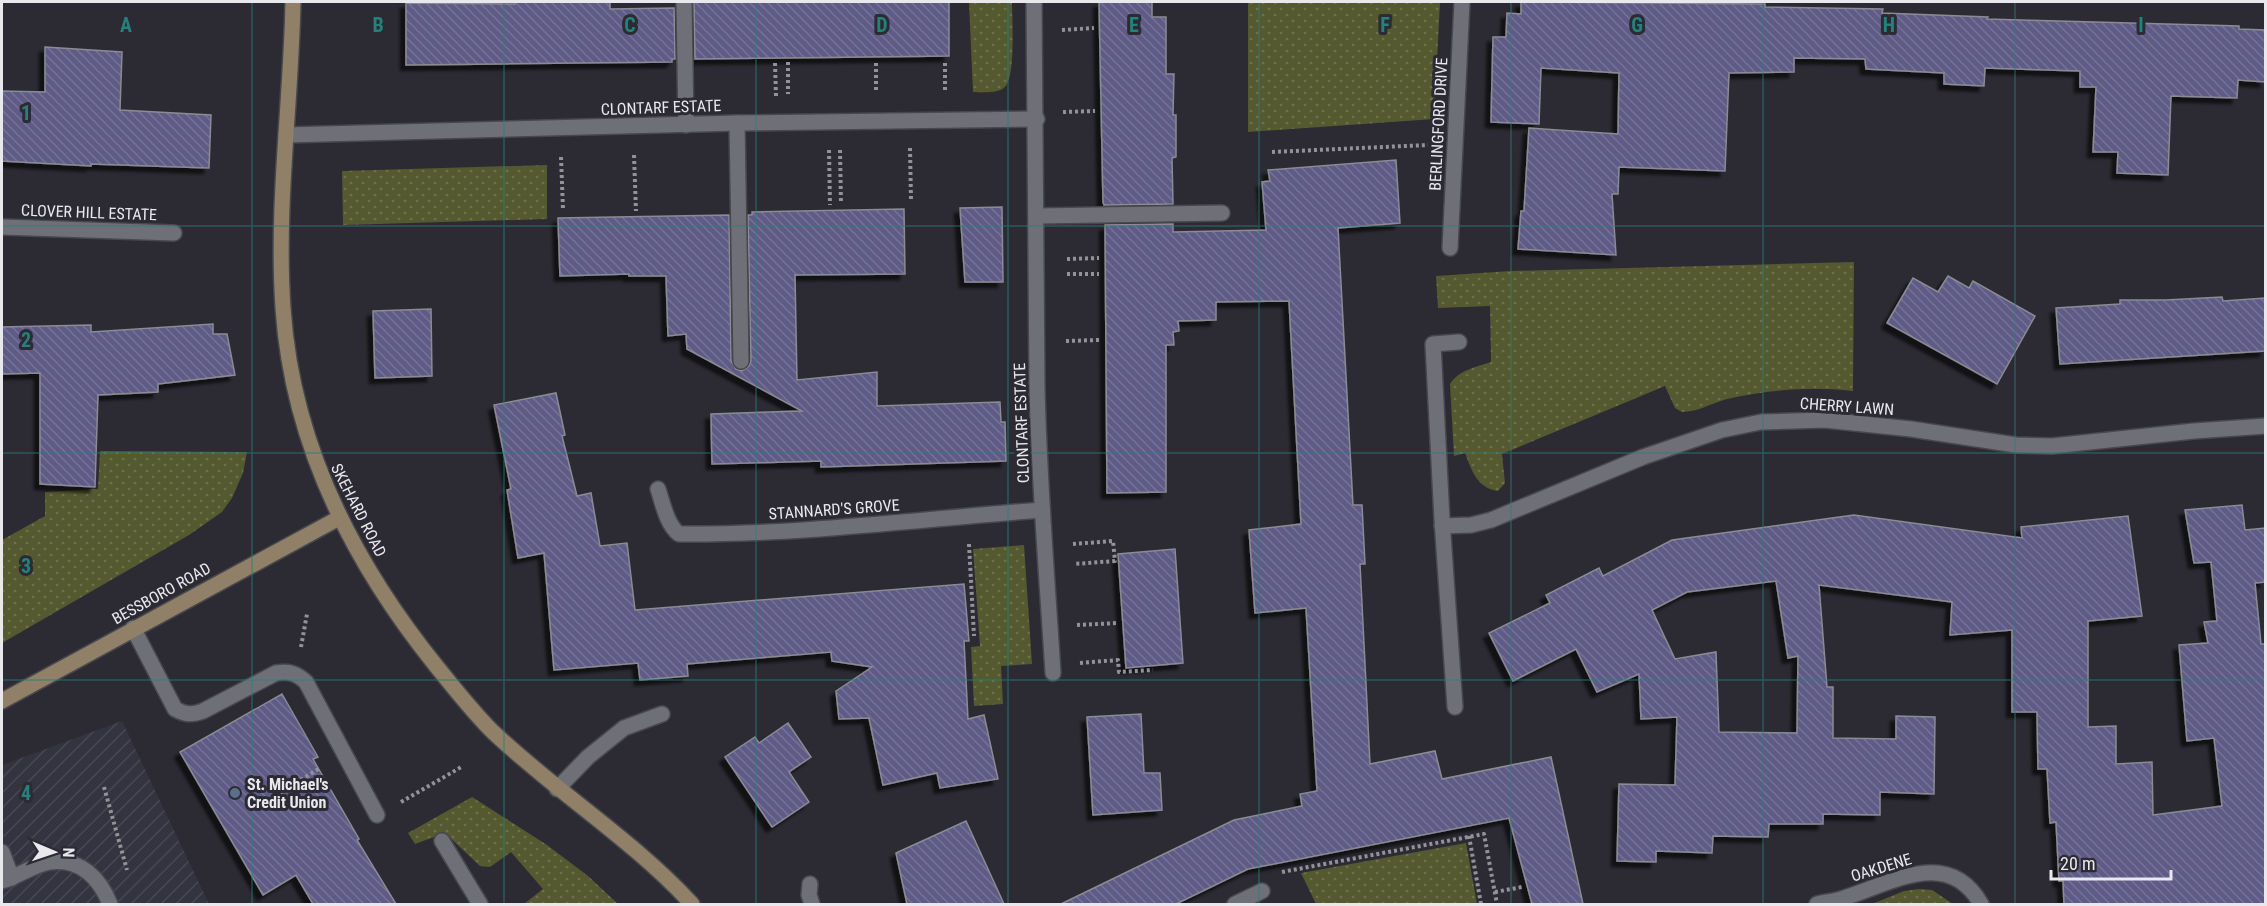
<svg xmlns="http://www.w3.org/2000/svg" width="2267" height="906" viewBox="0 0 2267 906" font-family="'Roboto Condensed',sans-serif">
<style>
.industrial{fill:url(#industrial-furrows)}
.grass{fill:url(#grass-dots)}
.building{fill:url(#building-back-hatch);stroke:#8b8b94;stroke-width:1.5;fill-rule:evenodd;filter:url(#shadow)}
.lines{fill:none;stroke-linecap:round;stroke-linejoin:round}
.lane-casing{stroke:#47474d;stroke-width:18}
.street-casing{stroke:#47474d;stroke-width:18}
.secondary-casing{stroke:#47474d;stroke-width:18}
.path{stroke:#939299;stroke-width:4;stroke-dasharray:3 3;stroke-linecap:butt}
.lane{stroke:#6f6f78;stroke-width:15}
.street{stroke:#6f6f78;stroke-width:15}
.secondary{stroke:#8f8067;stroke-width:15}
.grid{fill:none;stroke:#25817b;stroke-width:1.5;stroke-opacity:0.55}
.service-dot{fill:#5c6f8a;stroke:#2c2b33;stroke-width:2}
.labels{text-anchor:middle;stroke-width:6;stroke-linejoin:round;paint-order:stroke}
.street-label{font-size:16px;fill:#e8e8ed;stroke:#2c2b33}
.poi-label{font-size:16px;font-weight:bold;fill:#e8e8ed;stroke:#2c2b33;text-anchor:start}
.grid-label{font-size:20px;text-anchor:middle;font-weight:bold;fill:#25817b;stroke:#2c2b33;stroke-width:6;stroke-linejoin:round;paint-order:stroke}
</style>
<defs>
<pattern id="industrial-furrows" width="10" height="10" patternUnits="userSpaceOnUse" patternTransform="scale(1.5)"><rect width="10" height="10" fill="#343441"/><path d="M-1 1l2-2M0 10L10 0M9 11l2-2" fill="none" stroke="#484854"/></pattern>
<pattern id="grass-dots" width="8" height="8" patternUnits="userSpaceOnUse" patternTransform="scale(1.5)"><rect width="8" height="8" fill="#555930"/><path d="M2 2h.1M6 6h.1" fill="none" stroke="#6d714e" stroke-width="1.8" stroke-linecap="round"/></pattern>
<pattern id="building-back-hatch" width="6" height="6" patternUnits="userSpaceOnUse" patternTransform="scale(1.5)"><rect width="6" height="6" fill="#5e5a86"/><path d="M-1 5l2 2M0 0l6 6M5-1l2 2" fill="none" stroke="#757297"/></pattern>
<filter id="shadow"><feDropShadow dx="-5.5" dy="5.5" stdDeviation="1.5" flood-color="#0009"/></filter>
</defs>
<rect width="100%" height="100%" fill="#2c2b33"/>
<path class="industrial" d="M 122,721 L 209,904 L 2,904 L 2,765 Z"/>
<g class="grass">
<path d="M 969,2 L 1012,2 C 1012,18 1016,76 1005,87 C 998,94 982,92 973,92 Z"/>
<path d="M 1248,2 L 1440,2 L 1434,119 L 1248,132 Z"/>
<path d="M 547,165 L 547,219 L 343,225 L 342,171 Z"/>
<path d="M 1854,262 L 1853,391 C 1811,386 1768,390 1727,399 C 1712,403 1698,412 1682,412 L 1675,408 L 1665,386 L 1502,454 L 1505,483 L 1498,491 C 1477,488 1472,471 1465,453 L 1454,456 L 1450,384 C 1459,370 1476,367 1491,362 L 1490,306 L 1438,308 L 1436,276 L 1511,271 Z"/>
<path d="M 100,451 L 247,452 L 243,473 L 232,498 L 222,512 L 189,535 L 2,643 L 2,540 L 45,516 L 45,492 L 98,489 Z"/>
<path d="M 1024,545 L 1032,664 L 1001,666 L 1003,704 L 974,706 L 971,647 L 980,646 L 973,549 Z"/>
<path d="M 472,797 L 547,845 L 588,876 L 618,904 L 524,904 L 543,889 L 511,852 L 490,867 L 480,866 L 445,833 L 415,844 L 408,833 Z"/>
<path d="M 1466,843 L 1477,904 L 1316,904 L 1301,873 Z"/>
<path d="M 1920,889 L 1932,890 L 1953,904 L 1872,904 L 1904,891 Z"/>
</g>
<g class="building">
<path d="M 515,2 L 610,2 L 610,9 L 674,8 L 675,59 L 672,59 L 672,62 L 406,65 L 406,3 L 515,4 Z"/>
<path d="M 694,2 L 949,2 L 949,56 L 695,59 Z"/>
<path d="M 1099,2 L 1152,2 L 1152,17 L 1166,17 L 1166,74 L 1174,74 L 1173,115 L 1176,115 L 1176,157 L 1172,158 L 1173,204 L 1104,205 L 1103,202 Z"/>
<path d="M 1521,2 L 1765,4 L 1765,7 L 1883,9 L 1882,13 L 1988,17 L 1987,19 L 2239,26 L 2239,29 L 2265,30 L 2265,82 L 2238,80 L 2237,98 L 2171,96 L 2168,175 L 2117,173 L 2118,152 L 2093,152 L 2096,87 L 2080,87 L 2080,71 L 1985,68 L 1984,86 L 1944,84 L 1944,73 L 1866,69 L 1865,59 L 1794,58 L 1794,72 L 1729,73 L 1725,171 L 1619,167 L 1618,194 L 1612,194 L 1616,255 L 1518,249 L 1521,211 L 1524,211 L 1529,128 L 1618,134 L 1619,73 L 1541,68 L 1539,124 L 1491,122 L 1493,37 L 1506,37 L 1507,13 L 1521,14 Z"/>
<path d="M 45,47 L 122,52 L 120,110 L 211,115 L 209,168 L 91,164 L 91,166 L 2,161 L 2,91 L 45,92 Z"/>
<path d="M 1396,160 L 1400,223 L 1338,228 L 1353,505 L 1362,505 L 1365,564 L 1360,564 L 1370,764 L 1435,751 L 1442,779 L 1551,757 L 1583,904 L 1532,904 L 1509,818 L 1248,869 L 1176,904 L 1061,904 L 1234,820 L 1302,806 L 1300,794 L 1317,791 L 1306,608 L 1255,613 L 1249,530 L 1301,524 L 1289,301 L 1216,302 L 1216,320 L 1178,321 L 1179,331 L 1173,332 L 1174,345 L 1166,345 L 1166,492 L 1107,493 L 1105,225 L 1173,224 L 1173,232 L 1266,230 L 1262,182 L 1270,181 L 1268,170 Z"/>
<path d="M 1002,207 L 1003,282 L 965,282 L 960,208 Z"/>
<path d="M 904,209 L 905,274 L 795,275 L 797,380 L 877,372 L 877,406 L 1000,402 L 1001,422 L 1005,422 L 1006,461 L 821,467 L 821,461 L 712,464 L 711,414 L 802,411 L 687,349 L 686,334 L 668,336 L 666,276 L 629,276 L 629,274 L 560,276 L 558,218 L 729,215 L 731,361 L 736,369 L 742,371 L 749,366 L 751,361 L 748,215 L 752,215 L 752,212 Z"/>
<path d="M 1948,276 L 1969,288 L 1973,281 L 2035,316 L 1997,384 L 1887,323 L 1913,278 L 1938,292 Z"/>
<path d="M 2222,297 L 2223,301 L 2265,298 L 2265,351 L 2060,364 L 2056,308 L 2120,304 L 2120,300 L 2166,300 Z"/>
<path d="M 431,309 L 432,376 L 375,378 L 373,311 Z"/>
<path d="M 213,324 L 213,334 L 227,334 L 235,375 L 158,384 L 158,392 L 98,395 L 95,487 L 40,484 L 40,373 L 2,374 L 2,327 L 91,325 L 91,332 Z"/>
<path d="M 556,393 L 565,435 L 562,436 L 577,496 L 591,493 L 600,546 L 627,543 L 635,610 L 964,584 L 969,641 L 964,641 L 968,719 L 984,715 L 998,779 L 940,788 L 937,773 L 883,785 L 869,718 L 839,719 L 836,691 L 872,667 L 832,661 L 831,652 L 687,664 L 688,676 L 640,680 L 638,663 L 554,670 L 544,553 L 518,558 L 507,490 L 511,489 L 494,405 Z"/>
<path d="M 2242,505 L 2245,530 L 2265,528 L 2265,582 L 2255,583 L 2261,644 L 2265,644 L 2265,904 L 2064,904 L 2063,881 L 2059,881 L 2056,822 L 2050,823 L 2047,769 L 2038,769 L 2037,712 L 2012,712 L 2012,630 L 1950,635 L 1952,602 L 1819,585 L 1827,687 L 1833,687 L 1833,738 L 1896,739 L 1896,716 L 1935,717 L 1934,794 L 1880,792 L 1880,815 L 1823,814 L 1823,824 L 1769,824 L 1768,837 L 1713,836 L 1712,853 L 1656,851 L 1656,862 L 1617,861 L 1619,784 L 1675,785 L 1677,717 L 1641,719 L 1639,674 L 1597,692 L 1576,649 L 1513,681 L 1489,633 L 1550,603 L 1546,595 L 1599,568 L 1603,576 L 1672,540 L 1854,515 L 2022,538 L 2021,527 L 2128,516 L 2142,616 L 2088,621 L 2088,727 L 2116,726 L 2116,764 L 2152,762 L 2153,815 L 2222,806 L 2214,738 L 2187,741 L 2179,645 L 2208,643 L 2204,622 L 2217,621 L 2211,562 L 2194,563 L 2185,510 ZM 1776,581 L 1788,658 L 1798,656 L 1797,733 L 1719,732 L 1716,652 L 1675,659 L 1652,610 L 1687,592 Z"/>
<path d="M 1175,549 L 1183,663 L 1126,668 L 1118,554 Z"/>
<path d="M 282,694 L 318,757 L 313,759 L 359,839 L 357,840 L 396,904 L 313,904 L 296,875 L 263,895 L 180,752 Z"/>
<path d="M 1141,714 L 1144,773 L 1160,773 L 1162,810 L 1093,815 L 1087,717 Z"/>
<path d="M 788,723 L 811,757 L 789,772 L 809,802 L 772,827 L 725,757 L 755,737 L 759,743 Z"/>
<path d="M 966,821 L 1004,904 L 907,904 L 896,853 Z"/>
</g>
<g class="lines">
<defs>
<g id="lane">
<path d="M 684,2 L 686,125"/>
<path d="M 737,123 L 741,361"/>
<path d="M 1037,216 L 1222,213"/>
<path d="M 133,628 L 175,709 C 186,715 192,715 203,711 L 276,673 C 289,671 296,673 306,682 L 377,815"/>
<path d="M 557,789 L 588,757 L 624,728 L 662,714"/>
<path d="M 2,852 L 12,878"/>
<path d="M 2,881 C 17,877 35,864 50,862 C 81,858 100,879 110,904"/>
</g>
<g id="street">
<path d="M 1034,2 C 1036,130 1035,259 1037,387 C 1039,482 1047,577 1053,673"/>
<path d="M 286,135 L 737,123 L 1037,119"/>
<path d="M 2,227 L 174,233"/>
<path d="M 1450,248 L 1462,2"/>
<path d="M 658,489 C 663,504 667,525 679,534 C 800,535 921,519 1042,510"/>
<path d="M 1442,526 L 1471,525 L 1491,520 L 1643,457 L 1722,430 L 1761,422 L 1825,420 L 1911,429 L 2016,445 L 2052,446 L 2194,431 L 2266,426"/>
<path d="M 1455,707 L 1442,520 L 1433,344 L 1459,342"/>
<path d="M 442,841 L 480,904"/>
<path d="M 810,884 L 809,895 L 812,904"/>
<path d="M 1235,904 L 1262,891"/>
<path d="M 1817,904 C 1826,902 1835,901 1844,898 C 1890,884 1948,846 1981,904"/>
</g>
<g id="secondary">
<path d="M 293,2 C 291,104 276,206 283,308 C 292,443 353,563 437,667 C 455,689 472,711 492,731 C 556,792 632,839 692,904"/>
<path d="M 2,701 L 339,518"/>
</g>
</defs>
<use href="#lane" class="lane-casing"/>
<use href="#street" class="street-casing"/>
<use href="#secondary" class="secondary-casing"/>
<g class="path">
<path d="M 1062,30 L 1094,28"/>
<path d="M 788,62 L 788,94"/>
<path d="M 775,63 L 776,96"/>
<path d="M 876,63 L 876,92"/>
<path d="M 945,63 L 945,92"/>
<path d="M 1063,112 L 1095,111"/>
<path d="M 910,148 L 911,200"/>
<path d="M 829,150 L 830,205"/>
<path d="M 840,150 L 841,204"/>
<path d="M 1272,152 L 1428,145"/>
<path d="M 634,155 L 636,211"/>
<path d="M 561,157 L 563,209"/>
<path d="M 1067,259 L 1099,258"/>
<path d="M 1067,274 L 1099,274"/>
<path d="M 1066,341 L 1099,340"/>
<path d="M 969,544 L 974,636"/>
<path d="M 1073,544 L 1113,541 L 1115,561 L 1074,564"/>
<path d="M 1077,625 L 1118,623"/>
<path d="M 301,647 L 307,614"/>
<path d="M 1080,663 L 1118,660 L 1119,672 L 1153,670"/>
<path d="M 104,787 L 127,870"/>
<path d="M 270,799 L 320,768"/>
<path d="M 401,802 L 463,766"/>
<path d="M 1469,836 L 1481,904"/>
<path d="M 1282,872 L 1484,834 L 1497,904"/>
<path d="M 1495,892 L 1522,887"/>
</g>
<use href="#lane" class="lane"/>
<use href="#street" class="street"/>
<use href="#secondary" class="secondary"/>
</g>
<path class="grid" d="M 252,2 L 252,904M 504,2 L 504,904M 756,2 L 756,904M 1008,2 L 1008,904M 1259,2 L 1259,904M 1511,2 L 1511,904M 1763,2 L 1763,904M 2015,2 L 2015,904M 2,226 L 2266,226M 2,453 L 2266,453M 2,680 L 2266,680"/>
<circle class="service-dot" cx="235" cy="793" r="6"/>
<g class="labels">
<g class="street-label">
<text transform="translate(661 107) rotate(-2)" y="6">CLONTARF ESTATE</text>
<text transform="translate(1438 124) rotate(-87)" y="6">BERLINGFORD DRIVE</text>
<text transform="translate(89 212) rotate(2)" y="6">CLOVER HILL ESTATE</text>
<text transform="translate(1847 406) rotate(4)" y="6">CHERRY LAWN</text>
<text transform="translate(1021 423) rotate(-92)" y="6">CLONTARF ESTATE</text>
<text transform="translate(834 509) rotate(-4)" y="6">STANNARD'S GROVE</text>
<text transform="translate(359 510) rotate(63)" y="6">SKEHARD ROAD</text>
<text transform="translate(161 593) rotate(-29)" y="6">BESSBORO ROAD</text>
<text transform="translate(1881 867) rotate(-17)" y="6">OAKDENE</text>
</g>
<g class="poi-label">
<text x="247" y="790">St. Michael's<tspan x="247" dy="18">Credit Union</tspan></text>
</g>
</g>
<g class="grid-label">
<text x="126" y="32">A</text>
<text x="378" y="32">B</text>
<text x="630" y="32">C</text>
<text x="882" y="32">D</text>
<text x="1134" y="32">E</text>
<text x="1385" y="32">F</text>
<text x="1637" y="32">G</text>
<text x="1889" y="32">H</text>
<text x="2141" y="32">I</text>
<text x="26" y="120">1</text>
<text x="26" y="347">2</text>
<text x="26" y="573">3</text>
<text x="26" y="800">4</text>
</g>
<rect width="2267" height="906" fill="none" stroke="#e8e8ed" stroke-width="6"/>
<g transform="translate(54 852) rotate(92)" stroke="#2c2b33" stroke-width="4.5" paint-order="stroke">
<path d="M0-4.5L10 22L0 15L-10 22Z" fill="#e8e8ed"/>
<text y="-9" font-size="16" font-weight="bold" text-anchor="middle" fill="#e8e8ed">N</text>
</g>
<path d="M2051 870v9h120v-9" fill="none" stroke="#e8e8ed" stroke-width="3"/>
<text x="2060" y="870" font-size="18" fill="#e8e8ed" stroke="#2c2b33" stroke-width="4.5" paint-order="stroke">20 m</text>
</svg>
